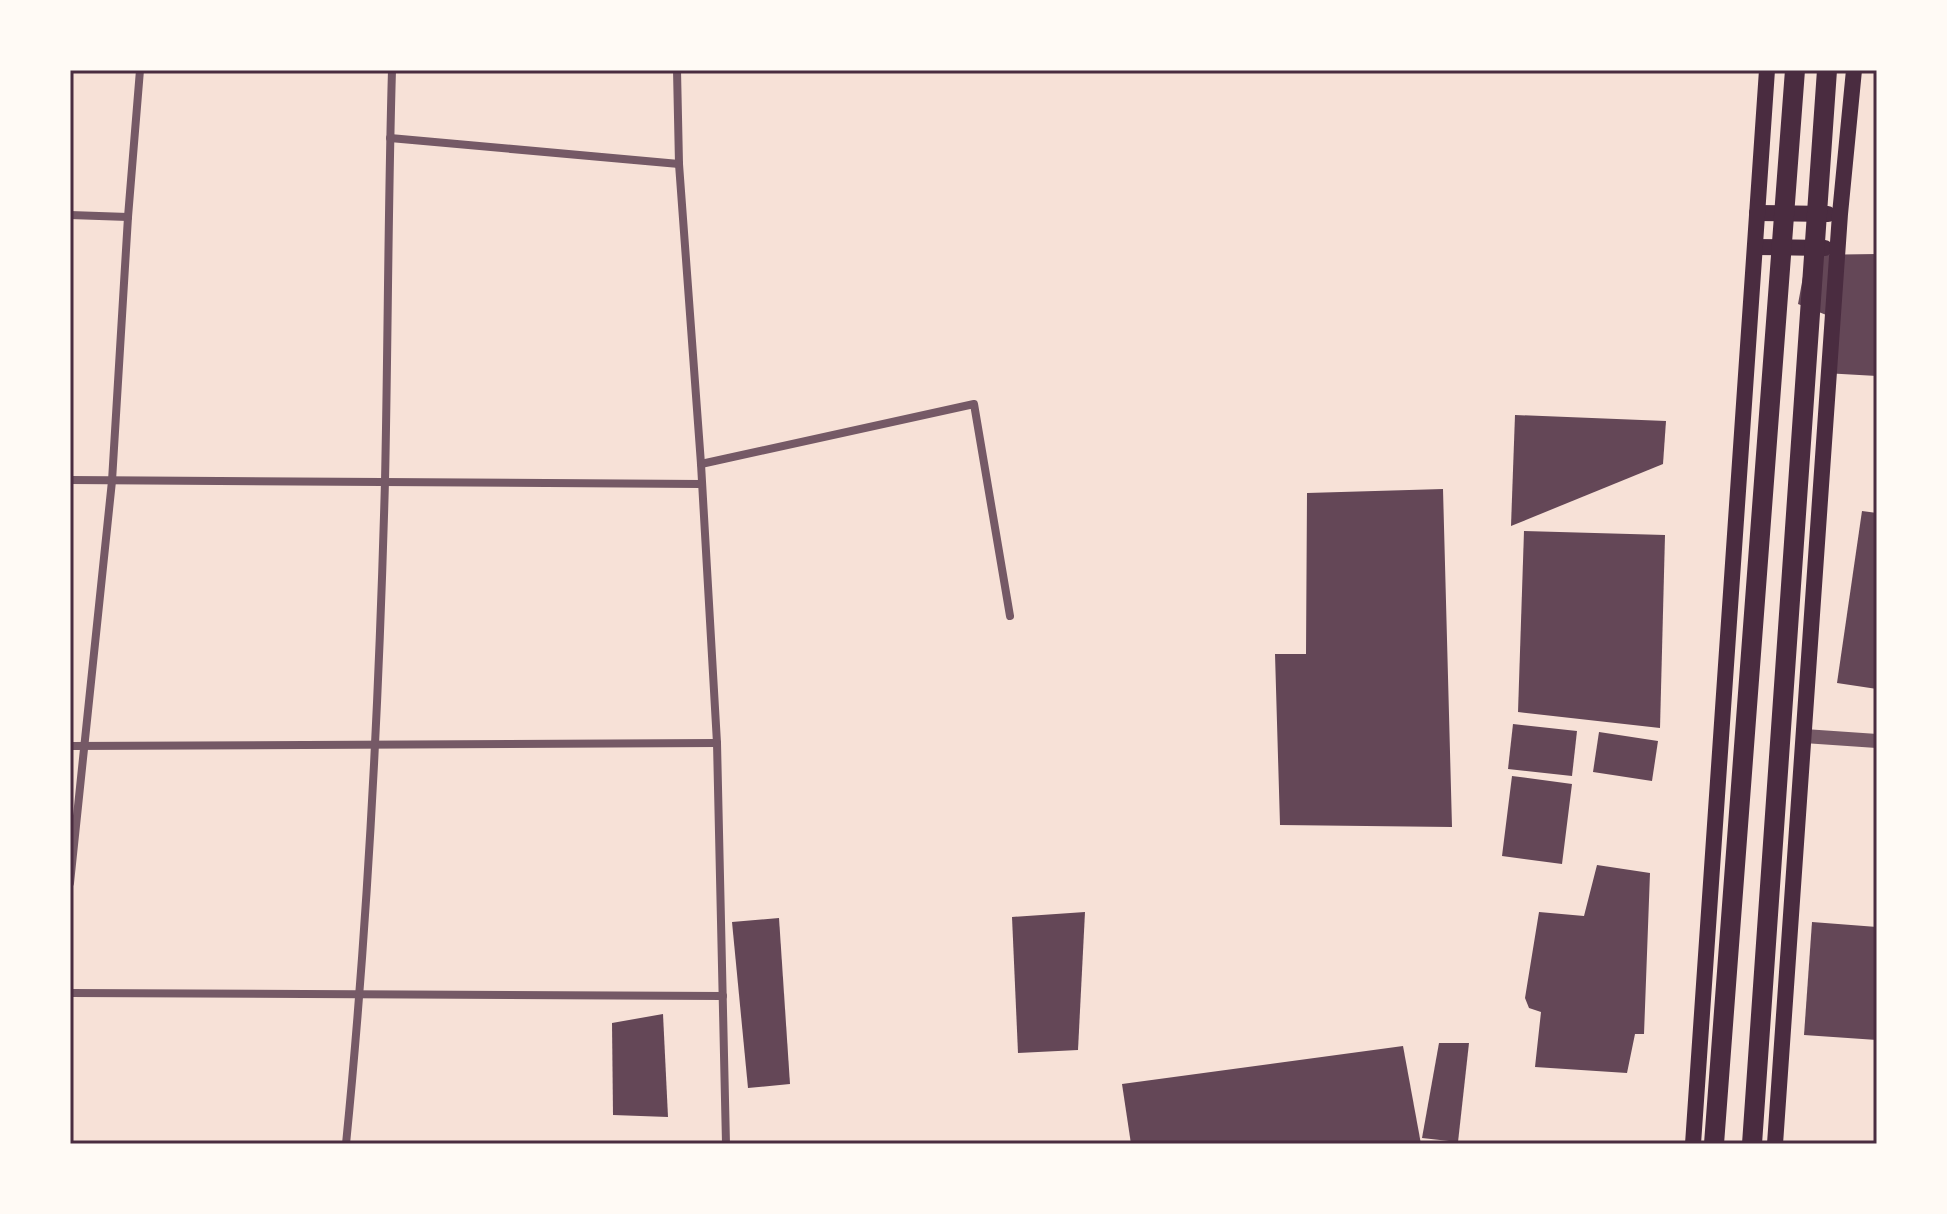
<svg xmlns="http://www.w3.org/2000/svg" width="1947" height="1214" viewBox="0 0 1947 1214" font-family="'Varela Round',sans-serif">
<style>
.building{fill:#644757}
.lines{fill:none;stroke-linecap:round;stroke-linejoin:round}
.minor{stroke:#755966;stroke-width:8}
.tertiary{stroke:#755966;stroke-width:14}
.secondary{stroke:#4a2c40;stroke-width:16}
.primary{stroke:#4a2c40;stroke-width:20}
.neatline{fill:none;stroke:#4a2c40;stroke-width:3}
</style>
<rect width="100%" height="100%" fill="#f7e1d7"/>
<g class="building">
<path d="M 1877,254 L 1877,376 L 1824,373 L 1829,316 L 1798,304 L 1807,255 Z"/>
<path d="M 1515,415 L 1666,421 L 1663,464 L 1511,526 Z"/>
<path d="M 1443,489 L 1452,827 L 1280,825 L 1275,654 L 1306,654 L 1307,493 Z"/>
<path d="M 1862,511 L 1877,513 L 1877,689 L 1837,683 Z"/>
<path d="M 1524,531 L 1665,535 L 1660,728 L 1518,712 Z"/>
<path d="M 1513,724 L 1577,731 L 1572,776 L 1508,769 Z"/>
<path d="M 1599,732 L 1658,741 L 1652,781 L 1593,772 Z"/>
<path d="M 1512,776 L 1572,784 L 1562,864 L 1502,856 Z"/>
<path d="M 1597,865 L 1650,873 L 1644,1034 L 1635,1034 L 1627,1073 L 1535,1067 L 1541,1012 L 1529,1008 L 1525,998 L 1539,912 L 1584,916 Z"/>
<path d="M 1085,912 L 1078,1050 L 1018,1053 L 1012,917 Z"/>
<path d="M 779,918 L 790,1084 L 748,1088 L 732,922 Z"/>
<path d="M 1812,922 L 1877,927 L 1877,1040 L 1804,1035 Z"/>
<path d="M 663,1014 L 668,1117 L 613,1115 L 612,1023 Z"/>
<path d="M 1439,1043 L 1469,1043 L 1458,1142 L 1422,1138 Z"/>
<path d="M 1403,1046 L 1421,1144 L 1131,1144 L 1122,1084 Z"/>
</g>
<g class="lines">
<g class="minor">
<path d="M 677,70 L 679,164 L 701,464 L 717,743 L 726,1144"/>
<path d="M 390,138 L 679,164"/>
<path d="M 70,215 L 128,217"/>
<path d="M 701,464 L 974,404 L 1010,616"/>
<path d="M 70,480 L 701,484"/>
<path d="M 70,746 L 717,743"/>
<path d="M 70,883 L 112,481 L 128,217 L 140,70"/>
<path d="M 70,993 L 723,996"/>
<path d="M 346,1144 C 368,924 379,702 385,481 C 388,344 388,207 392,70"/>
</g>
<path class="tertiary" d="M 1804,736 L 1877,741"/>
<g class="secondary">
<path d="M 1757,213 L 1828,214"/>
<path d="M 1755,247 L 1825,248"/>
<path d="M 1693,1144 L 1767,70"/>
<path d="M 1775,1144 L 1840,214 L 1854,70"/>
</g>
<g class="primary">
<path d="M 1714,1144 L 1795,70"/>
<path d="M 1752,1144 L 1827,70"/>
</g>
</g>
<rect width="1947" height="1214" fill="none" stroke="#fffaf5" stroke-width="144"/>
<rect x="72" y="72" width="1803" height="1070" class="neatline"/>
</svg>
